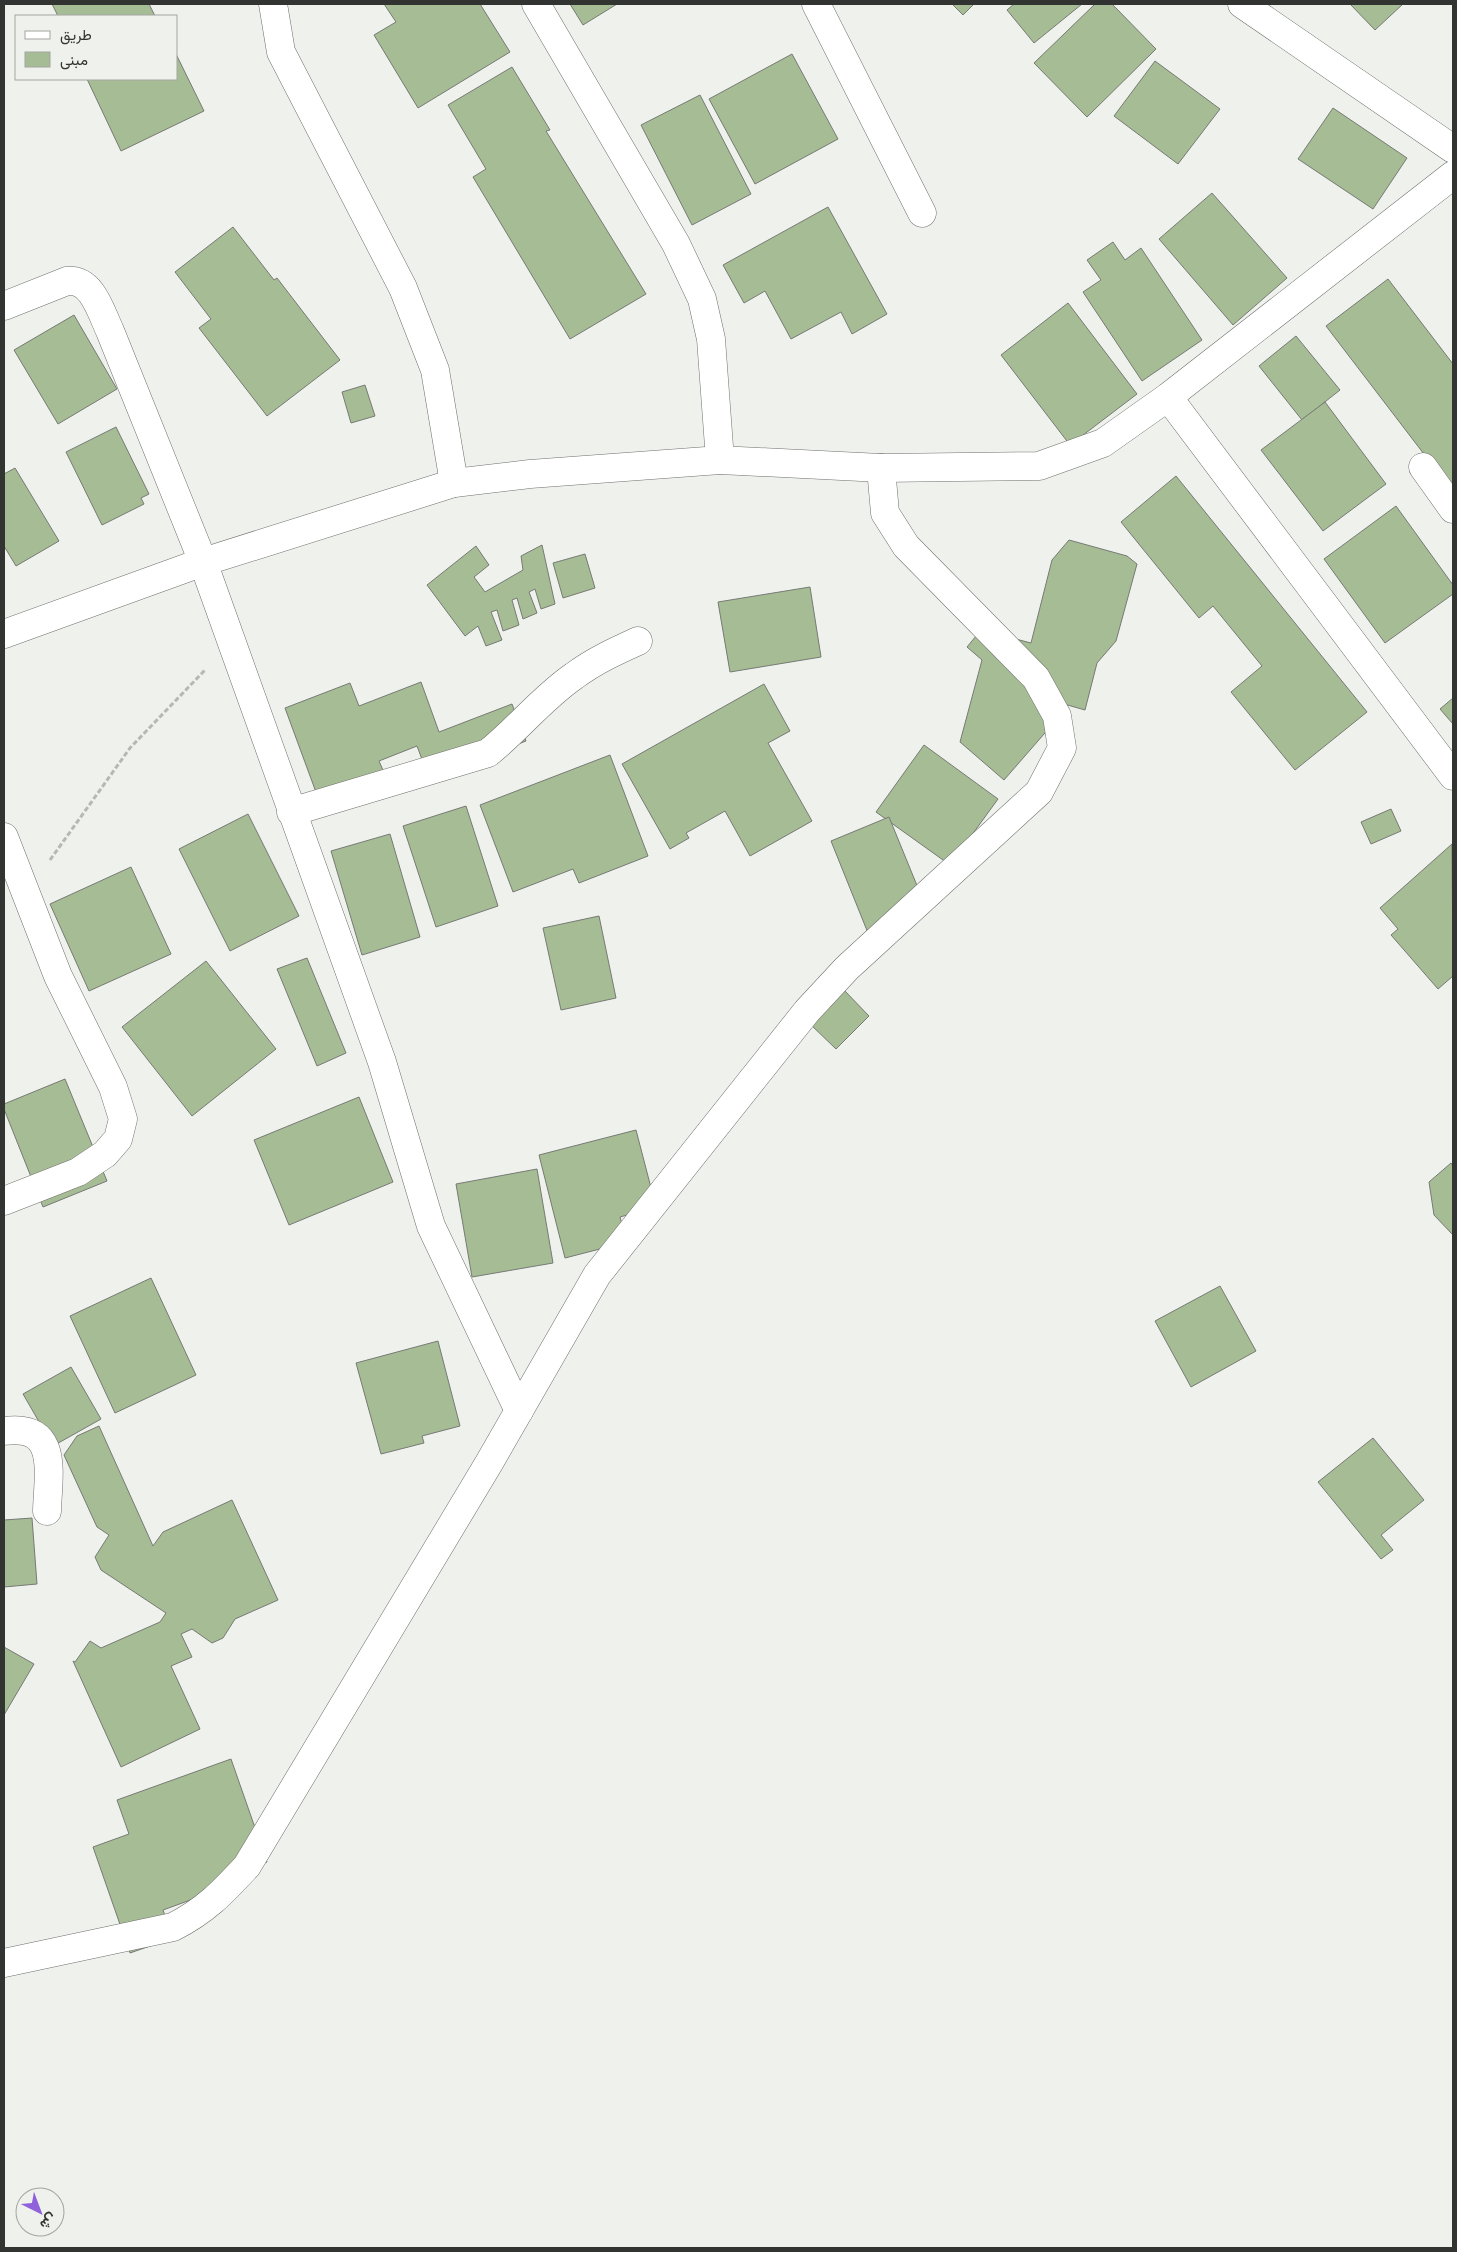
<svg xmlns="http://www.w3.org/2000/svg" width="1457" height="2252" viewBox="0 0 1457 2252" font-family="'Asap Condensed',Vazirmatn,sans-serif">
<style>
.building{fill:#a5bc94;stroke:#777a75}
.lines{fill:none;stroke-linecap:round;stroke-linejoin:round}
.minor-casing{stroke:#6f716d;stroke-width:29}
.path{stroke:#b5b8b4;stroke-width:3;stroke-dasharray:5 2.5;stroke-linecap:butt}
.minor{stroke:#fff;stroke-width:28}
</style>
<rect width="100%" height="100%" fill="#eef1ec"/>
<g class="building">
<path d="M 52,4 L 149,4 L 155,16 L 58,16 Z"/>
<path d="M 384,4 L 480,4 L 510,52 L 418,108 L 374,35 L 396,22 Z"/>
<path d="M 570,4 L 617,4 L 583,25 Z"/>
<path d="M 952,4 L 974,4 L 963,15 Z"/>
<path d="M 1014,4 L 1082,4 L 1034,43 L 1007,10 Z"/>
<path d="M 1095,4 L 1112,4 L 1156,49 L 1087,117 L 1034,63 Z"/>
<path d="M 1350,4 L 1403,4 L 1375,30 Z"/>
<path d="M 176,54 L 204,111 L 121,151 L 87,79 L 176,79 Z"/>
<path d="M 792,54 L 838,139 L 755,184 L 709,99 Z"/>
<path d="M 1155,61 L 1220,109 L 1178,164 L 1114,116 Z"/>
<path d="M 512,67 L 550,130 L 546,131 L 646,294 L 570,339 L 473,177 L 486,169 L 448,105 Z"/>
<path d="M 700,95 L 751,194 L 692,225 L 641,125 Z"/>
<path d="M 1333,108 L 1407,158 L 1373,209 L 1298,159 Z"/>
<path d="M 1212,193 L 1287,278 L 1233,325 L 1159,239 Z"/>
<path d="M 828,207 L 887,314 L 852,334 L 841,312 L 791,339 L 765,291 L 744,303 L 723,265 Z"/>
<path d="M 233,227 L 274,280 L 277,278 L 340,360 L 267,416 L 199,328 L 211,319 L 175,272 Z"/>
<path d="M 1113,242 L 1125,260 L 1141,248 L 1202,340 L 1142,381 L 1083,292 L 1101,280 L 1087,260 Z"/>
<path d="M 1388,279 L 1453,364 L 1453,492 L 1326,326 Z"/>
<path d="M 1068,303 L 1137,394 L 1070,445 L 1001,355 Z"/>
<path d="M 74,315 L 117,389 L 58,424 L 14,350 Z"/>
<path d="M 1296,336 L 1340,390 L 1302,420 L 1259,366 Z"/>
<path d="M 365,385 L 375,416 L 351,423 L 342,392 Z"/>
<path d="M 1325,402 L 1386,484 L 1323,531 L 1261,450 Z"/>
<path d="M 116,427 L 149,494 L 141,498 L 144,504 L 102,525 L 66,452 Z"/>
<path d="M 15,468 L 59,541 L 16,566 L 4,546 L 4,474 Z"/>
<path d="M 1176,476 L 1367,712 L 1295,770 L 1231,692 L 1262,666 L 1213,606 L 1199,618 L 1121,522 Z"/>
<path d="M 1396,506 L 1453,585 L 1453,594 L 1385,643 L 1324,559 Z"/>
<path d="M 1069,540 L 1127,556 L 1137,564 L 1116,641 L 1097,663 L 1085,710 L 1057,702 L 1051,726 L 1004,780 L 960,742 L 982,660 L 967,647 L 981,630 L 1031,643 L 1052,560 Z"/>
<path d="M 542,545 L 555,604 L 541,609 L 535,589 L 529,592 L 537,613 L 523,619 L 517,598 L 512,600 L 519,625 L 503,631 L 497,610 L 491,612 L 502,640 L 486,646 L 478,626 L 465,636 L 427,585 L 476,546 L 489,565 L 474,577 L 485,592 L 523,570 L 521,556 Z"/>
<path d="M 585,554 L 595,588 L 563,598 L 553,563 Z"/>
<path d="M 810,587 L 821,657 L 730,672 L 718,602 Z"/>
<path d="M 421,682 L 439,732 L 512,704 L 526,741 L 429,778 L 417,746 L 379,761 L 386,777 L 320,803 L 285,708 L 350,683 L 359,706 Z"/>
<path d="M 764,684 L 790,731 L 768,743 L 812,821 L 750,856 L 725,811 L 686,833 L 689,838 L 670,849 L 622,764 Z"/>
<path d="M 1453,698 L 1453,724 L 1440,709 Z"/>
<path d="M 924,745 L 998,799 L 950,865 L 876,812 Z"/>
<path d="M 610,755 L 648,856 L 579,883 L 573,869 L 513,892 L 480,805 Z"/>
<path d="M 466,806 L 498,906 L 436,927 L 403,826 Z"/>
<path d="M 1391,809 L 1401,831 L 1371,844 L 1361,822 Z"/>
<path d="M 248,814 L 299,916 L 230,951 L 179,849 Z"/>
<path d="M 889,817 L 927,910 L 868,933 L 831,841 Z"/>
<path d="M 390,834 L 420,937 L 362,955 L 331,851 Z"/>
<path d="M 1452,844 L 1453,976 L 1438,989 L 1391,935 L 1398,929 L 1380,908 Z"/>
<path d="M 131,867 L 171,954 L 89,991 L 50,904 Z"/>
<path d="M 599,916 L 616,998 L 561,1010 L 543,928 Z"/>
<path d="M 307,958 L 346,1053 L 317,1066 L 277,969 Z"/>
<path d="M 206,961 L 276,1049 L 192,1116 L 122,1027 Z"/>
<path d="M 843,989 L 869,1016 L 836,1049 L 809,1023 Z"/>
<path d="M 65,1079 L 107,1181 L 43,1207 L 4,1109 L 4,1104 Z"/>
<path d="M 359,1097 L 393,1182 L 289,1225 L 254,1140 Z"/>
<path d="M 636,1130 L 656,1207 L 620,1217 L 627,1242 L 565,1258 L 539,1155 Z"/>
<path d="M 1451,1163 L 1453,1166 L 1453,1235 L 1434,1215 L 1429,1182 Z"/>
<path d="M 537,1169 L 553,1263 L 472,1277 L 456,1184 Z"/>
<path d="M 151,1278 L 196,1375 L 115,1413 L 70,1316 Z"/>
<path d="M 1220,1286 L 1256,1351 L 1191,1387 L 1155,1321 Z"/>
<path d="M 438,1341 L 460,1426 L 422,1436 L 424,1443 L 381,1454 L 356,1363 Z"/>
<path d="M 71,1367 L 101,1419 L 53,1446 L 23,1394 Z"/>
<path d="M 99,1426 L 153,1546 L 163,1532 L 232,1500 L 278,1600 L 235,1619 L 223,1638 L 212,1643 L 192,1629 L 181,1634 L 192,1657 L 171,1666 L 200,1729 L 121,1767 L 73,1661 L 75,1662 L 90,1641 L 101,1648 L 160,1622 L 166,1613 L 101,1570 L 95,1557 L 109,1535 L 97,1527 L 64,1455 L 77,1436 Z"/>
<path d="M 1373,1438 L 1424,1500 L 1381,1535 L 1393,1550 L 1381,1559 L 1318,1482 Z"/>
<path d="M 32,1518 L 37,1584 L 4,1587 L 4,1520 Z"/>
<path d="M 4,1647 L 34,1664 L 4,1715 Z"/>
<path d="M 231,1759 L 267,1862 L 237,1873 L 240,1882 L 163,1910 L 173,1938 L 130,1953 L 93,1847 L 129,1834 L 117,1800 Z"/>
</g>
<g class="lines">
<defs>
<g id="minor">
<path d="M 273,4 L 281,52 L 403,288 L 435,370 L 454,483"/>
<path d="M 536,4 L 676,244 L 702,299 L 711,339 L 720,460"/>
<path d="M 816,4 L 922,213"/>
<path d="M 1242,4 L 1453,149"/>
<path d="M 4,306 L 67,281 C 92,278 101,312 110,331 L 203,562 L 382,1062 L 431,1226 L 519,1411"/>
<path d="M 1168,397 L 1453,776"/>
<path d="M 1423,467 L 1453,509"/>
<path d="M 4,634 L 203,562 L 454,483 L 530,474 L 720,460 L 881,468 L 1039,466 L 1103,443 L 1168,397 L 1453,175"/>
<path d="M 291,812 L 488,753 C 518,729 542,698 574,676 C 594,661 616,651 638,641"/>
<path d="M 4,837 L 58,976 L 113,1087 L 123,1119 L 118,1139 L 105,1154 L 78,1172 L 4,1201"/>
<path d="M 4,1431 C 60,1423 48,1474 47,1511"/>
<path d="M 4,1963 L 173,1927 C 205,1911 223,1892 247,1866 L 489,1463 L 597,1275 L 807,1011 L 847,968 L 1039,792 L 1062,748 L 1057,716 L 1036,678 L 906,546 L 885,513 L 881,468"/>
</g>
</defs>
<use href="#minor" class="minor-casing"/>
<path class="path" d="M 50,860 L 130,748 L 205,670"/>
<use href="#minor" class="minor"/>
</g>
<rect width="1457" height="2252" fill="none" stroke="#323431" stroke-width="10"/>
<rect x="15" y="15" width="162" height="65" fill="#eef1ec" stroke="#a3a5a1"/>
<rect x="25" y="31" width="25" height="8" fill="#ffffff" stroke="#a3a5a1"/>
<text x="60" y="40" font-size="15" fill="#323431">طريق</text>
<rect x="25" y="52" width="25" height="15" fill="#a5bc94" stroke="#a3a5a1"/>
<text x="60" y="65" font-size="15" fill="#323431">مبنى</text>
<g transform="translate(40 2212) rotate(138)"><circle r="24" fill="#eef1ec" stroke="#a3a5a1"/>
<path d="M0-4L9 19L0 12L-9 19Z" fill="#8f61db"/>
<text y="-8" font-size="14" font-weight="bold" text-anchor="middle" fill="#323431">ش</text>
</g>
</svg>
